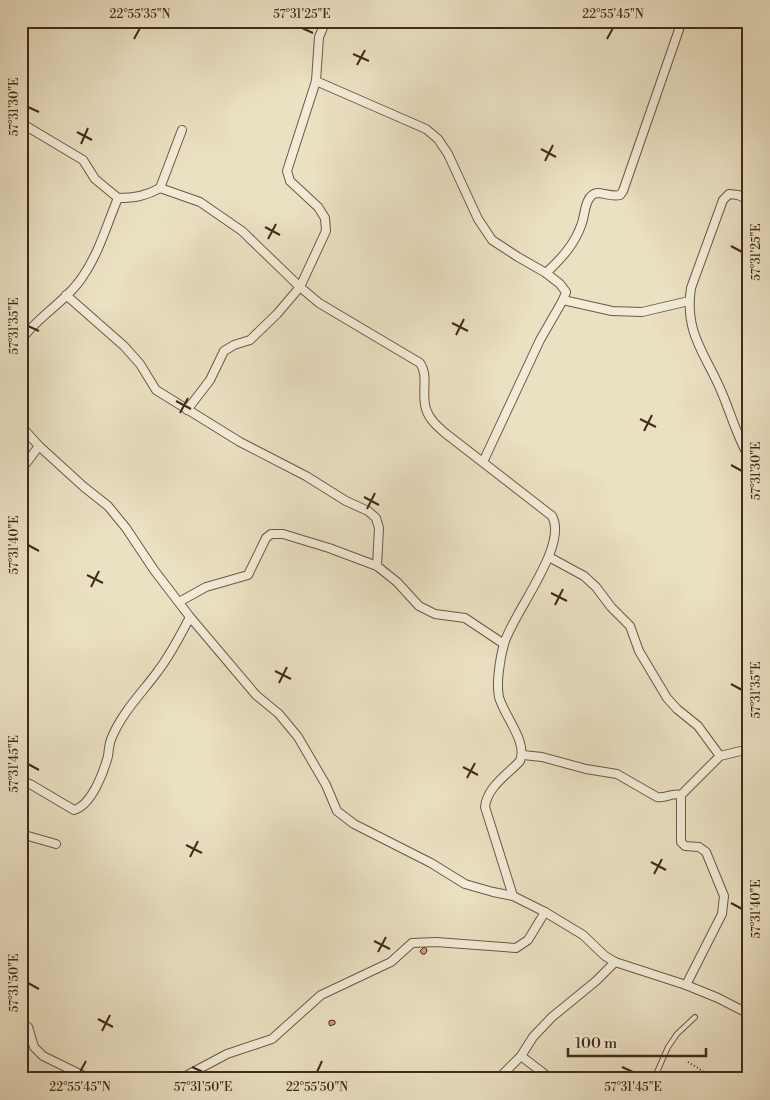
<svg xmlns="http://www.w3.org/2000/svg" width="770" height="1100" viewBox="0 0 770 1100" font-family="'Libre Bodoni',serif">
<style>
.building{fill:#da977c;stroke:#45291a}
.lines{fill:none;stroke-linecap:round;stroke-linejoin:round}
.service-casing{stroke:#6e5744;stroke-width:6}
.minor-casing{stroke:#6e5744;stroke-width:10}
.path{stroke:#45291a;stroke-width:2;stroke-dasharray:1 2.5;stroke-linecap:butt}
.service{stroke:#f1ebd7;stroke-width:4}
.minor{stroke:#f1ebd7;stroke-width:8}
.ticks{fill:none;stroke:#45291a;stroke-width:2}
.neatline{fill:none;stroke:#45291a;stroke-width:2}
.ticks-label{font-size:12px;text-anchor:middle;fill:#45291a}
</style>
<rect width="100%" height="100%" fill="#eae0c2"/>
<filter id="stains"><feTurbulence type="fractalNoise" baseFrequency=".004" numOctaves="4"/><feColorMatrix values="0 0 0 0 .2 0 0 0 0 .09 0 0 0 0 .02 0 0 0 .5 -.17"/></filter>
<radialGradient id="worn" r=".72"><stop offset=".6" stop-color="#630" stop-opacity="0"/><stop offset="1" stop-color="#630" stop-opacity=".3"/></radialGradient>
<g class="building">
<path d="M 424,947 L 426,948 L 427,951 L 425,954 L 422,954 L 420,951 Z"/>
<path d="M 332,1020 L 335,1021 L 335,1024 L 330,1026 L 329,1024 L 329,1021 Z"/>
</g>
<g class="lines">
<defs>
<path id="service" d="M 654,1079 L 668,1047 L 677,1034 L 695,1017"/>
<g id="minor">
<path d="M 326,21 L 319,37 L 316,81 L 287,171 L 290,181 L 318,207 L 325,218 L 326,231 L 300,287 L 319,303 L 420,363 C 429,376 421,394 426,409 C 429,419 437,426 445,433 L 552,516 C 569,546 512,614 504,644 C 500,658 496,684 499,697 C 504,716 528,742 520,761 C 507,775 487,787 485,807 L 513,896"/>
<path d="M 316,81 L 426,129 L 438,139 L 448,154 L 478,219 L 492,240 L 518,257 L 546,273 L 560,284 L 566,292 L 563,300 L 540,340 L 483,462"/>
<path d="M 21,123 L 83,160 L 95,179 L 118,198 C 107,224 99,253 83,276 C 67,301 38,316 21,340"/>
<path d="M 160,188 L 182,130"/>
<path d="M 118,198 C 134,198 146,196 160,188 L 200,202 L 242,231 L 300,287 L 277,314 L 250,340 L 234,345 L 224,351 L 210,380 L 187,410"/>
<path d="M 749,200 L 738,195 L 729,194 L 723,200 L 691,288 C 684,334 706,354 722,393 C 731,414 737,437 749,457"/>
<path d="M 546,273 C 562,258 575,244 582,223 C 585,214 585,195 597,193 C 604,193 612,197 620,195 L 623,191 L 682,21"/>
<path d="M 66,295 L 124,346 L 140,364 L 156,390 L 240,442 L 306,476 L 346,501 L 368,511 L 376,518 L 379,528 L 377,566"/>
<path d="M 563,300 L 612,311 L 642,312 L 689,301"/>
<path d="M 21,426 L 39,446 L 84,487 L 108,506 L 126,528 L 154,570 L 190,617 L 256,695 L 279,714 L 298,737 L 326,785 L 337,811 L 354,824 L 431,863 L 465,884 L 493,892 L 513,896 L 545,912 L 583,935 L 605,956 L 615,962 L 686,985 L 718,998 L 749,1014"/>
<path d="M 21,470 L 39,446"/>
<path d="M 549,557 L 584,576 L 596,587 L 611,607 L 630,626 L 639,651 L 667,698 L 677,709 L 698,726 L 720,756"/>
<path d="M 179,602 L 206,587 L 248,575 L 266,538 L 271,534 L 283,534 L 329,548 L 377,566 L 397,582 L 419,606 L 435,614 L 465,618 L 504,644"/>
<path d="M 523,755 L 542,757 L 586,769 L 617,774 L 657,797 C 666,799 672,792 681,795"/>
<path d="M 21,781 L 30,784 L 74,810 C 92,805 104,771 108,756 C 109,749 109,743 112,737 C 123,711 142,693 158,671 C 171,654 180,636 190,617"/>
<path d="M 21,834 L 56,844"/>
<path d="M 686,985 L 722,914 L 724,896 L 706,852 L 699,847 L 685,846 L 681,842 L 681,795 L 720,756 L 749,749"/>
<path d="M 21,1023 L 28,1027 L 34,1047 L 43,1056 L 90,1079"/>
<path d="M 521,1056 L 551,1079"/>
<path d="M 180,1079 L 227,1054 L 272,1039 L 321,995 L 391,962 L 412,943 L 436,942 L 516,948 L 528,940 L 545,912"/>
<path d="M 498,1079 L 521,1056 L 533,1037 L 552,1017 L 596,981 L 615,962"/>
</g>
</defs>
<use href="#service" class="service-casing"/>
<use href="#minor" class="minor-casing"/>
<g class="path">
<path d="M 688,1062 L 716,1079"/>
<path d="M 729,1079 L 733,1073"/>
</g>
<use href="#service" class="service"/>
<use href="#minor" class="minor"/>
</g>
<path class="ticks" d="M 302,28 L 313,33M 134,39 L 140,28M 607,39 L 613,28M 353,54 L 369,61M 357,65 L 365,50M 28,107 L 39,112M 77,132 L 92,140M 81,144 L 88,128M 541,149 L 556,157M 545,161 L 553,145M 265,227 L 280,235M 268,239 L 276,224M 731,246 L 742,252M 452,323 L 468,331M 28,326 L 39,331M 456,335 L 464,319M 176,401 L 191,409M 180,413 L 188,398M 640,419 L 656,427M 644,431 L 652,415M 731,465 L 742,471M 364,497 L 379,505M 367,509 L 375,493M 28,545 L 39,551M 87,575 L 103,583M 91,587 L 99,571M 551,593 L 567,601M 555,605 L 563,589M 275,671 L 291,679M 279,683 L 287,667M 731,684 L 742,690M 28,764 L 39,770M 463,767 L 478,775M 467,778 L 475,763M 186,845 L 202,853M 190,857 L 198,841M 651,862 L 666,870M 654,874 L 662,859M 731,903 L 742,909M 374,941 L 390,949M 378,952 L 386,937M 28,983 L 39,989M 98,1019 L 113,1027M 102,1031 L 110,1015M 192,1067 L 203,1072M 622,1067 L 633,1072M 80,1072 L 86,1061M 317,1072 L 322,1061"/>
<rect width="770" height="1100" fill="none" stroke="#eae0c2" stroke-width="55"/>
<path d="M568 1048v8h138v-8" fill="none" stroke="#45291a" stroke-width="2.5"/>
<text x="575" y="1048" font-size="15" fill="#45291a" stroke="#f1ebd7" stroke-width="4" paint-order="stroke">100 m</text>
<rect x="28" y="28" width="714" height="1044" class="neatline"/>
<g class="ticks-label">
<text x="140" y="18">22°55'35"N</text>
<text x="302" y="18">57°31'25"E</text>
<text x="613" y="18">22°55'45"N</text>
<text transform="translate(14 107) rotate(-90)" y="4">57°31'30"E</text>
<text transform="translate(756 252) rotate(-90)" y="4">57°31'25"E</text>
<text transform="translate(14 326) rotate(-90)" y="4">57°31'35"E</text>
<text transform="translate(756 471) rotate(-90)" y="4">57°31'30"E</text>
<text transform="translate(14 545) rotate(-90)" y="4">57°31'40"E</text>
<text transform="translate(756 690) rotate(-90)" y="4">57°31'35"E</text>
<text transform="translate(14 764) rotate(-90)" y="4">57°31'45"E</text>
<text transform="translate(756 909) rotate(-90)" y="4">57°31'40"E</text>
<text transform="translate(14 983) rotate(-90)" y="4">57°31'50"E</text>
<text x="80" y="1091">22°55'45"N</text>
<text x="203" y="1091">57°31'50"E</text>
<text x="317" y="1091">22°55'50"N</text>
<text x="633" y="1091">57°31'45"E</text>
</g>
<rect width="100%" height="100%" filter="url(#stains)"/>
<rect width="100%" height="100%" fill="url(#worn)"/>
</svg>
